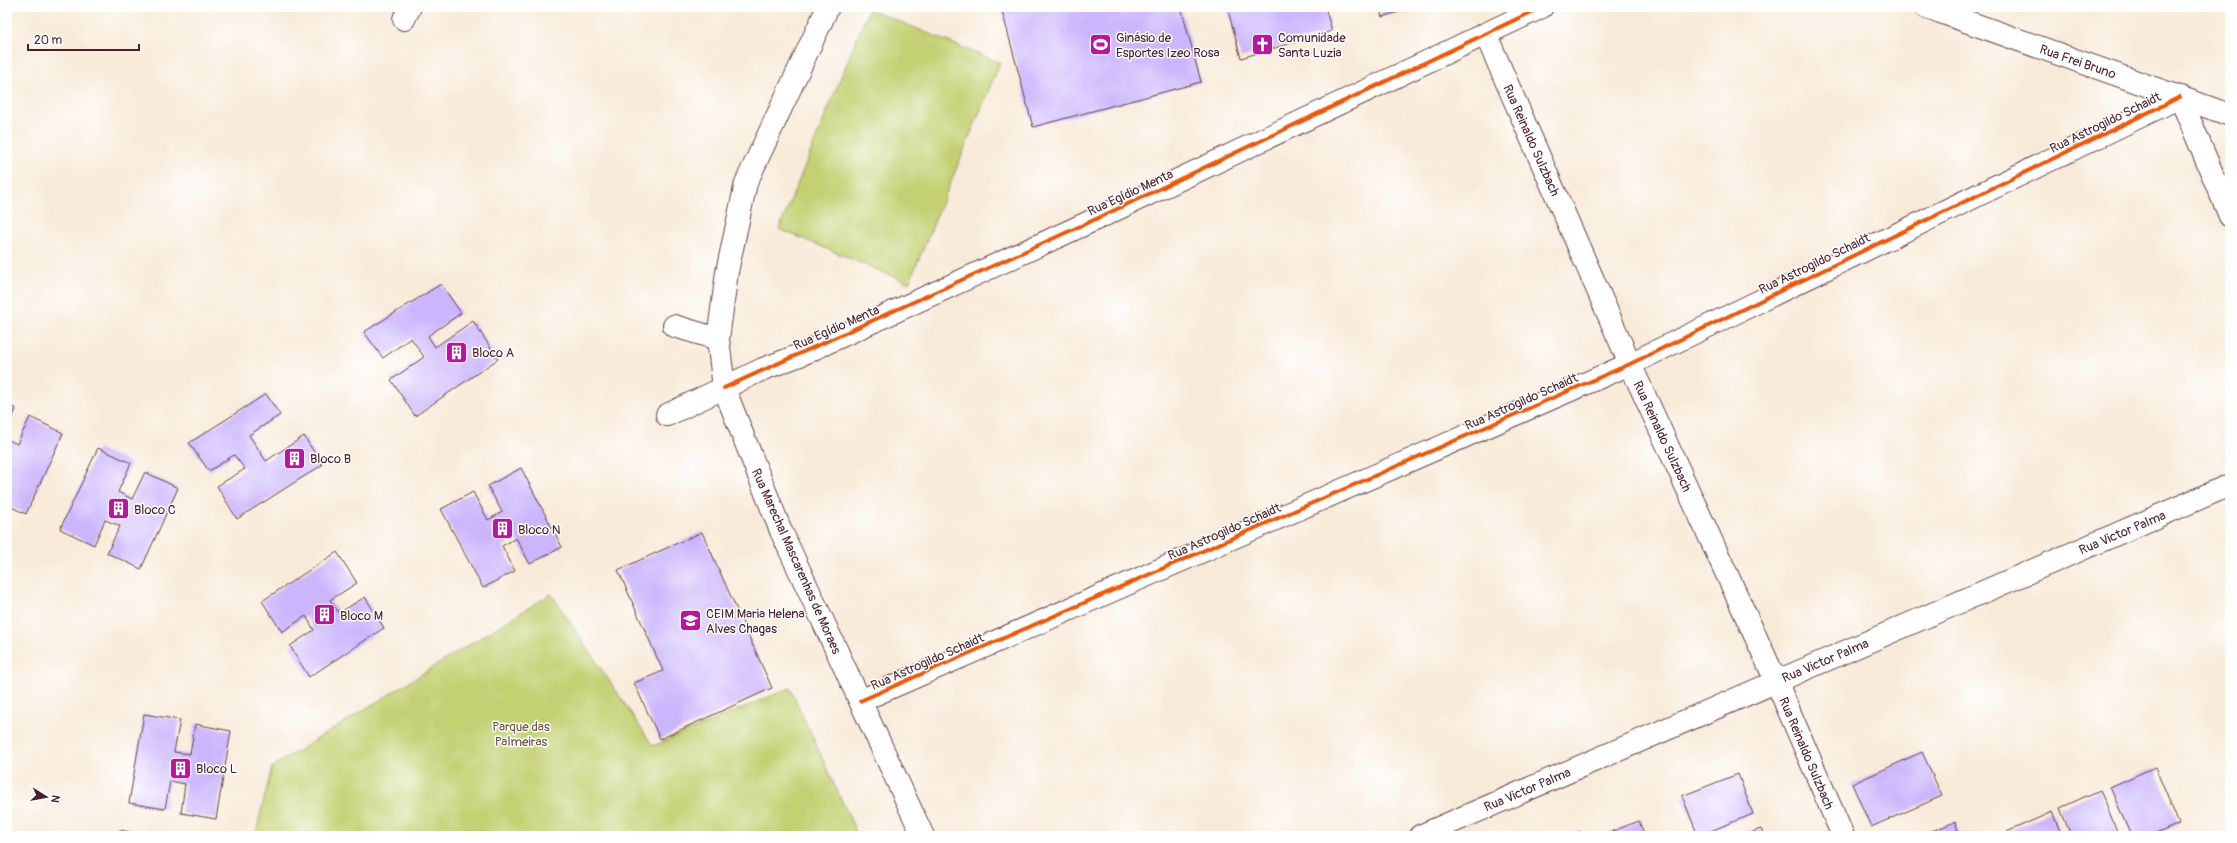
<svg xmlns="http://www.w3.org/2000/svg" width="2237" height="843" viewBox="0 0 2237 843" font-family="Pangolin,sans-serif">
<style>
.green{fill:#c3d173;stroke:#86784f}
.building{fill:#cbb5fc}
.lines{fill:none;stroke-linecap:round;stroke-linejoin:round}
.minor-casing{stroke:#643d45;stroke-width:24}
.minor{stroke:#fff;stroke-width:22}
.cycleway-casing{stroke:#fff;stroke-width:6}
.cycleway{stroke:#e8590c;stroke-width:4}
.labels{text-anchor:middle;stroke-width:3;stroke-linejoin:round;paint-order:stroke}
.poi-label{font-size:13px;fill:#4a1f2b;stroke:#fff;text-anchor:start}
.street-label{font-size:13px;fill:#4a1f2b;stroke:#fff}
.park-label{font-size:13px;fill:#6e5441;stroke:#fff}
</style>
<rect width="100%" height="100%" fill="#fff"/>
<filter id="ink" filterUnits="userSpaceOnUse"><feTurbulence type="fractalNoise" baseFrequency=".025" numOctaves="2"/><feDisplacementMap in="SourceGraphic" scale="8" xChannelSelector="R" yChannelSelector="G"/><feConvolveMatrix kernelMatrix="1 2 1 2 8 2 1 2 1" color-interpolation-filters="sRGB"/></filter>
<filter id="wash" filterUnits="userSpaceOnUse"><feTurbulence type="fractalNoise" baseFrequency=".012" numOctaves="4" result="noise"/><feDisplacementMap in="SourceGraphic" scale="16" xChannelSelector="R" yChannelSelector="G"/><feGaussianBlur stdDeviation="0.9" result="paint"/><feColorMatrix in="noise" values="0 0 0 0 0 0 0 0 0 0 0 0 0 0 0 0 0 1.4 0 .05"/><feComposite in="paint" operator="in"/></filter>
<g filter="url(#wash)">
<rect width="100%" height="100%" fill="#f8ead8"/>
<g class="green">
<path d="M 869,9 L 1000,63 L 909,283 L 779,229 Z"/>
<path d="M 551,594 L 653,746 L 790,688 L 858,836 L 255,836 L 272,767 Z"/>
</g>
<g id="blocks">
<g class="building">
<path d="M 1001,7 L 1181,7 L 1201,82 L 1033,127 Z"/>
<path d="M 1227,7 L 1325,7 L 1332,31 L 1241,58 Z"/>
<path d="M 1379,7 L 1415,7 L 1382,17 Z"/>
<path d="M 441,284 L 461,313 L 428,336 L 435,347 L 473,321 L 498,359 L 415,416 L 391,380 L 424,357 L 411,338 L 383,358 L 364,332 Z"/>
<path d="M 266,394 L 280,415 L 249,435 L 266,461 L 304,436 L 322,465 L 237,519 L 217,486 L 245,469 L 234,455 L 209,471 L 189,443 Z"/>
<path d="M 7,404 L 16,409 L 7,429 Z"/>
<path d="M 30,417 L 63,433 L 26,514 L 7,505 L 7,439 L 17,444 Z"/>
<path d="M 98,448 L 131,463 L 118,492 L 132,499 L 145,472 L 178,488 L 141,569 L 107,553 L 120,526 L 105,520 L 94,545 L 60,529 Z"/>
<path d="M 521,468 L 562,547 L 530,564 L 516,538 L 502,546 L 515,571 L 483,588 L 441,509 L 473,492 L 488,520 L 502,512 L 488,486 Z"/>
<path d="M 702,532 L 772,688 L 660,739 L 634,683 L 663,671 L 618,570 Z"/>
<path d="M 337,552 L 357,583 L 330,600 L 339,613 L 365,597 L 384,628 L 309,677 L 290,646 L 314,630 L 306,616 L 282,632 L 262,601 Z"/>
<path d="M 144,714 L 180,720 L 174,752 L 190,754 L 195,724 L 231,731 L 216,819 L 181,813 L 185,784 L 170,781 L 165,809 L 129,803 Z"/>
<path d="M 1922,752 L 1942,796 L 1871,827 L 1852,784 Z"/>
<path d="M 2155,767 L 2179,824 L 2151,836 L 2131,836 L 2110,787 Z"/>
<path d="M 1738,774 L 1753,814 L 1698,836 L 1682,796 Z"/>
<path d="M 2100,790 L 2119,836 L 2071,836 L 2060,808 Z"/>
<path d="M 2052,812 L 2062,836 L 2003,836 L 2002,834 Z"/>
<path d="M 1639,821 L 1645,836 L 1600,836 Z"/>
<path d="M 1955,822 L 1960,836 L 1919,836 Z"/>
<path d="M 1761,829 L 1764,836 L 1742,836 Z"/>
<path d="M 119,830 L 148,835 L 148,836 L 118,836 Z"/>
<path d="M 1580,831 L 1581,836 L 1568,836 Z"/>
</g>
</g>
</g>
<g filter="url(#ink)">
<use href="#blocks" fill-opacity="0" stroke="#643d45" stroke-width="1"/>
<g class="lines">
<defs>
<g id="minor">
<path d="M 828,7 L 746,183 L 727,272 L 718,339 L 724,388 L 781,531 L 923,836"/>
<path d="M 1926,7 L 2230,115"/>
<path d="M 404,19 L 410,7"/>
<path d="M 1486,35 L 1630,364 L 1776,681 L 1843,836"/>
<path d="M 2180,97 L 2230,216"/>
<path d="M 674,326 L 718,339"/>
<path d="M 667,415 L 763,369 L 800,355 L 1096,219 L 1542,7"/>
<path d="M 860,701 L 1630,364 L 2180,97"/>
<path d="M 1420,836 L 2230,485"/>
</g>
</defs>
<use href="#minor" class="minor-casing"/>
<use href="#minor" class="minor"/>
<defs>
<g id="cycleway">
<path d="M 724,388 L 1096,219 L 1542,7"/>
<path d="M 860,701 L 1630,364 L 2180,97"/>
</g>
</defs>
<use href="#cycleway" class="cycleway-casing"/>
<use href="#cycleway" class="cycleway"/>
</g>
</g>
<defs>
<symbol id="stadium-square" viewBox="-11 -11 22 22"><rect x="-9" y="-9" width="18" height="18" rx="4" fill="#b5179e" stroke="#fff"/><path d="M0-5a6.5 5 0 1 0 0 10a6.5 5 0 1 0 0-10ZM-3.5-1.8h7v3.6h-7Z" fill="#fff"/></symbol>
<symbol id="church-square" viewBox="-11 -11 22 22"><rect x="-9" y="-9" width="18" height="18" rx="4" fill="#b5179e" stroke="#fff"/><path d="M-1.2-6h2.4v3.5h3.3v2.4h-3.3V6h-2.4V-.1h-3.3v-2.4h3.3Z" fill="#fff"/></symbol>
<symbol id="building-square" viewBox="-11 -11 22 22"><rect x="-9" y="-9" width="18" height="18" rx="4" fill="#b5179e" stroke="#fff"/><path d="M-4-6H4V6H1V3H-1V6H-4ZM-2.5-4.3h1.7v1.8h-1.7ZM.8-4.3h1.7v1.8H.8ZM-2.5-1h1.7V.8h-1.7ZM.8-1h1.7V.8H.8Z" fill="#fff"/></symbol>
<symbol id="school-square" viewBox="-11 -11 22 22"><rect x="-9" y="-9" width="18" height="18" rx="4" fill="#b5179e" stroke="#fff"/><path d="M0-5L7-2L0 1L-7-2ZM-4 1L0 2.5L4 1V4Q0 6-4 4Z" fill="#fff"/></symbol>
</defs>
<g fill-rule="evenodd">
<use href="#stadium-square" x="1088" y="32" width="25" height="25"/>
<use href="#church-square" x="1250" y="32" width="25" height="25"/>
<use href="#building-square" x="444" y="340" width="25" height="25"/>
<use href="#building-square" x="282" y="446" width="25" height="25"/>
<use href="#building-square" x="106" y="496" width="25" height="25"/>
<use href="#building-square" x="490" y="516" width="25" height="25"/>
<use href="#building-square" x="312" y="602" width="25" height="25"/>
<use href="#school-square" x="678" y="608" width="25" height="25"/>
<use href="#building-square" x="168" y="756" width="25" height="25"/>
</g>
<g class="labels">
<g class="poi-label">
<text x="1116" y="42">Ginásio de<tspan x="1116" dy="15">Esportes Izeo Rosa</tspan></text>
<text x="1278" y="42">Comunidade<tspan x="1278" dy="15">Santa Luzia</tspan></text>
<text x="472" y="357">Bloco A</text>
<text x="310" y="463">Bloco B</text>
<text x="134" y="514">Bloco C</text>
<text x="518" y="534">Bloco N</text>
<text x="706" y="618">CEIM Maria Helena<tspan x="706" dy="15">Alves Chagas</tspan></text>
<text x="340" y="620">Bloco M</text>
<text x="196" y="773">Bloco L</text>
</g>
<g class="street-label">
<text transform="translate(2078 61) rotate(19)" y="5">Rua Frei Bruno</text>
<text transform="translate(2105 122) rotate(-26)" y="5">Rua Astrogildo Schaidt</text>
<text transform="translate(1532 140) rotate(66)" y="5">Rua Reinaldo Sulzbach</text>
<text transform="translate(1130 192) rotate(-25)" y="5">Rua Egídio Menta</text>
<text transform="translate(1814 263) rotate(-26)" y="5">Rua Astrogildo Schaidt</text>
<text transform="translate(836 327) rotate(-24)" y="5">Rua Egídio Menta</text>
<text transform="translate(1521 401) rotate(-24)" y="5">Rua Astrogildo Schaidt</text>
<text transform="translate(1663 436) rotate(65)" y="5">Rua Reinaldo Sulzbach</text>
<text transform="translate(1224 531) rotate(-24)" y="5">Rua Astrogildo Schaidt</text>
<text transform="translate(2122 532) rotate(-23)" y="5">Rua Victor Palma</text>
<text transform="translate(797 561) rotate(66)" y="5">Rua Marechal Mascarenhas de Moraes</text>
<text transform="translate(1825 660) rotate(-23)" y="5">Rua Victor Palma</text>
<text transform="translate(927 661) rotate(-24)" y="5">Rua Astrogildo Schaidt</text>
<text transform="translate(1807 753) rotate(67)" y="5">Rua Reinaldo Sulzbach</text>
<text transform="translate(1527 789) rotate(-23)" y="5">Rua Victor Palma</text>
</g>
<g class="park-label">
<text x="521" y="731">Parque das<tspan x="521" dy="15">Palmeiras</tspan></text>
</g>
</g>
<rect width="2237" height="843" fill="none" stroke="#fff" stroke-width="24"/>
<g transform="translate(46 797) rotate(101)" stroke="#ffffff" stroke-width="3" paint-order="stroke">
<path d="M0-3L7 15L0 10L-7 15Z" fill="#4a1f2b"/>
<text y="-6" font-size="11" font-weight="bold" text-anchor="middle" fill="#4a1f2b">N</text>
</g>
<path d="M28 44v6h111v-6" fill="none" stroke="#4a1f2b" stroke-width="2"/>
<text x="34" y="44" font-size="12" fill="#4a1f2b" stroke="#ffffff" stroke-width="3" paint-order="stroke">20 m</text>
</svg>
